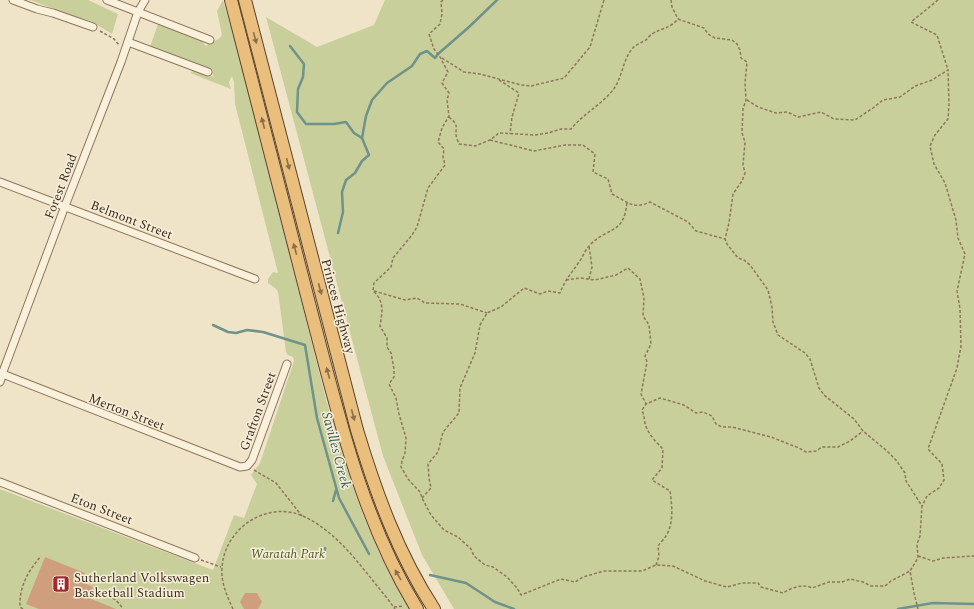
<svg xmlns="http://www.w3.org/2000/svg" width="974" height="609" viewBox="0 0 974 609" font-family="Spectral,serif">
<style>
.green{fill:#c9cf9b}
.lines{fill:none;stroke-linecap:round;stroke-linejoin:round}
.stream{stroke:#6f938a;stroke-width:2.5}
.building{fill:#cf9f7d}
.minor-casing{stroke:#8d765c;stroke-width:9}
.trunk-casing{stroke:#5b4430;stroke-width:14}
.path{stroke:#8d765c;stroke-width:1.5;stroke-dasharray:3 2;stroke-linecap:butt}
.minor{stroke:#faf1dc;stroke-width:7}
.trunk{stroke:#eabe7c;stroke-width:12}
.oneway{fill:#8b6f49}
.labels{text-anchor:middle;stroke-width:3;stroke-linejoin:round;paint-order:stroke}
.street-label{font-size:13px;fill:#3d2e20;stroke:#f7eed8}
.park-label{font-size:13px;font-style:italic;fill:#4d5a26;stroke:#f7eed8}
.poi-label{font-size:13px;fill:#3d2e20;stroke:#f7eed8;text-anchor:start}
.water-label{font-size:14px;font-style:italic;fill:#2f5d5a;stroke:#f7eed8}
</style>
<rect width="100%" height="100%" fill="#f0e4c8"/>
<g class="green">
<path d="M 30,0 L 88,0 L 118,14 L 112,34 L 91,21 L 73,16 Z"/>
<path d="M 223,0 L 238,51 L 327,403 C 341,452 356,501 377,548 C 386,569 399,589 411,609 L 0,609 L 0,489 L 213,570 L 234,515 L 244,518 L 257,484 L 251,475 L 260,463 L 294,361 L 293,357 L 288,355 L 286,352 L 278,292 L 276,289 L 268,283 L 268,279 L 273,272 L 278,273 L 235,104 L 234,82 L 232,76 L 229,82 L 231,89 L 190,73 L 195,70 L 214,77 L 210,69 L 150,47 L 158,24 L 199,38 L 206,46 C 211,40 217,43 222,35 L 217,11 Z"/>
<path d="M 385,0 L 974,0 L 974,609 L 454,609 L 422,555 L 383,456 L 266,17 L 317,47 L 374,25 Z"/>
</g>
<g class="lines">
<g class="stream">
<path d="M 290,46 L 304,64 L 303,77 L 298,89 L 297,112 L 306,124 L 334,124 L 346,122 L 354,133 L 362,138"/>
<path d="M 338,233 L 343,212 L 342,192 L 346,180 L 355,173 L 362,161 L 369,155 L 362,138 L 366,116 L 372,100 L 387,83 L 412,66 L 420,54 L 427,51 L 435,58 L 438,54 L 469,27 L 497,0"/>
<path d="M 213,325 L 228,332 L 236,333 L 247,330 L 263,332 L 305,345 L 317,418 L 339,498 L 369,554"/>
<path d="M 333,501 L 336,490"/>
<path d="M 324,556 L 325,548"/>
<path d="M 430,575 L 466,583 L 495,602 L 514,609"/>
<path d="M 898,609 L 933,603 L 974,604"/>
</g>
</g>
<g class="building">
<path d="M 45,557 L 85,573 L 82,582 L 93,587 L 89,598 L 116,609 L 39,609 L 26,604 Z"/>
<path d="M 245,593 L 257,593 L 262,602 L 258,609 L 244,609 L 240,602 Z"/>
</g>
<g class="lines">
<defs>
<g id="minor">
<path d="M 13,0 L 37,9 L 53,13 L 93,27"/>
<path d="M 107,0 L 210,40"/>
<path d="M 128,42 L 208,72"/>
<path d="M 0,182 L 255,279"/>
<path d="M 0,373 L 240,467 L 247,466 L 252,460 L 287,364"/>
<path d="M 0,382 L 4,369 L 65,206 L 121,62 L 138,12 L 145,0"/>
<path d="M 0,482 L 195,558"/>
</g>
<g id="trunk">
<path d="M 231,0 C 258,104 284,207 311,311 C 338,413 361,518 417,609"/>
<path d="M 245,0 L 357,430 C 376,493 398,554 434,609"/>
</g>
</defs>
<use href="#minor" class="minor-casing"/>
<use href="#trunk" class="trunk-casing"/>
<g class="path">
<path d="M 443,0 L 441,2 L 442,14 L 440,24 L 429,34 L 434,49 L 440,57 L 448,72 L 442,83 L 449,93 L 447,100 L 449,116 L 442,128 L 438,142 L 444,149 L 443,157 L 445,165 L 428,188 L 417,227 L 412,235 L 393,258 L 391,267 L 374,283 L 373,291 C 385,301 382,313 380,326 L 387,338 L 387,347 L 391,353 L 394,369 L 394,377 L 389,384 L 396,398 L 399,414 L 406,438 L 405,453 L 402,461 L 401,467 L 408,479 L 420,492 L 422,498 L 431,515 L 444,530 L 458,537 L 471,549 L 474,556 L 485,565 L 493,567 L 507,577 L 517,588 L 521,595 L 561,579 L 575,582 L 583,577 L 604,571 L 642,571 L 656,565 L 673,566 L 705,581 L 727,587 L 742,583 L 758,583 L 761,587 L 783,593 C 791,588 803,583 812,588 L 829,582 L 842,582 L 850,579 L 863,582 L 871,586 L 885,586 L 891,581 L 910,571"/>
<path d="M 671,0 L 672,7 L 678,19"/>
<path d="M 938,0 L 911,22 L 937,35 L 948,70"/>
<path d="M 100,31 L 114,39 L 119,45"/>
<path d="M 442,58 L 464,72 L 480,74 L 521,85 L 531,86 L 564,78 L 590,47 L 604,0"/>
<path d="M 499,80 L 519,93 L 512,117 L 510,134"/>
<path d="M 747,100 L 758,107 L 776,113 L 787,112 L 798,117 L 821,112 L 834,119 L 855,120 L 873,108 L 883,100 L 900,97 L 915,86 L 932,80 L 948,70 L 949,104 L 948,119 L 935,135 L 930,146 L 934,164 L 945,183 L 956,220 L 958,238 L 965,254 L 957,291 L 960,309 L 961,346 L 957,368 L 928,449 L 942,464 L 944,480 L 939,488 L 927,496 L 922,506"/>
<path d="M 449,117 C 458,125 456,124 456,134 C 456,137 458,141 459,144 L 475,146 L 490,140 L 499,133 L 535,135 L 548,133 L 561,129 L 571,129 C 583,114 601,105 613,90 C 623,77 623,56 635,46 C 638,44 642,42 646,40 C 648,38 650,35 652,34 C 663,27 668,30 678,19 L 704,28 L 708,34 L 715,38 L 732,40 L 737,44 L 740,50 L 741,58 L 747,62 L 745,83 L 746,100 L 743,109 L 742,133 L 745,142 L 743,165 L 745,173 L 742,181 L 733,194 L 729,223 L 725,239 L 727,244 L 738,258 L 744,260 L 750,265 L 768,290 L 772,307 L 773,322 L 778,335 L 805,353 L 810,359 L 819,388 L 824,395 L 854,419 L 863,431 L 887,451 L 896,460 L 905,473 L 906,481 L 922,506 L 920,536 L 917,544 L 918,558 L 910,571 L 914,593 L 918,609"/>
<path d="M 490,140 L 534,151 L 565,145 L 583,145 L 595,154 L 593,172 L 608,179 L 612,194 C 628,202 633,210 650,202 L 688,222 L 696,231 L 725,239"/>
<path d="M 589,279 L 592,267 L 589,246"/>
<path d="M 566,280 L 580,278 L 595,280 L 616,275 L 628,268 L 640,279 L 644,298 L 643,316 L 649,325 L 651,344 L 645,356 L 647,362 L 641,394 L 646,404"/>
<path d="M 374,291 L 405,300 L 417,298 L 425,303 L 460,304 L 487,313"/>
<path d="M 254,470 L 276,483 L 302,516"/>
<path d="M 422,498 L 431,488 L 429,478 L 428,464 L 438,452 L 443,432 L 459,413 L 460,388 L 475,353 L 480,325 L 487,313 L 501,307 L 524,288 L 540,294 L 548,291 L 560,293 C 566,278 571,274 579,262 C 583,257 585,250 589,246 C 607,226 624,236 627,202"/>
<path d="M 918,556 L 933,561 L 943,558 L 974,556"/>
<path d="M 201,560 L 221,567"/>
<path d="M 656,565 L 659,556 L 658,546 C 660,543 664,539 666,536 C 674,523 672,505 670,491 L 652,480 L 662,468 L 663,449 C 656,442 647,433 645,423 C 644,418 644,415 642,410 L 646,404 L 660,398 L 684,405 L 696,413 L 703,412 L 712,416 L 716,424 L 722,427 L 732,427 L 771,437 L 799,448 L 806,452 L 816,451 L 822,447 L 838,447 L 850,441 L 863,431"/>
<path d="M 99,592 C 110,596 117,599 123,609"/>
<path d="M 394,607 L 404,606"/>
<path d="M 23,609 L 20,607 C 19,587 28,571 41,556"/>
<path d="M 233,609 C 227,596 221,583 222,568 C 224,529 266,500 303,516 C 333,530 354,557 374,582 C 381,591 389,600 395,609"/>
</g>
<use href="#minor" class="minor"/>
<use href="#trunk" class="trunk"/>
</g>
<defs><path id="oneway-solid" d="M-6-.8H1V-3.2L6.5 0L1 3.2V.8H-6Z"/></defs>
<g class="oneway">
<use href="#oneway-solid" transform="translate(255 38) rotate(75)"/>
<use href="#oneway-solid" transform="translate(263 123) rotate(-105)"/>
<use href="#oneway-solid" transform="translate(288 164) rotate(76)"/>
<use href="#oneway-solid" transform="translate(295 249) rotate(-105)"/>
<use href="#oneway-solid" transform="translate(320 289) rotate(75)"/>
<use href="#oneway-solid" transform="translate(328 373) rotate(-105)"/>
<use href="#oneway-solid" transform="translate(353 415) rotate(75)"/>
<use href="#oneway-solid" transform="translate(398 575) rotate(-120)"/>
</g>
<defs>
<symbol id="building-square" viewBox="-11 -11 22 22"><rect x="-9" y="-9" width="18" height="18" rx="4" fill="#9e2a2b" stroke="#f7eed8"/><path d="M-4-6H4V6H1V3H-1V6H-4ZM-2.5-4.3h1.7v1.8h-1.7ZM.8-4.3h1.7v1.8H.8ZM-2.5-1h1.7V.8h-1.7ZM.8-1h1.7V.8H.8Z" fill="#fff"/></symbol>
</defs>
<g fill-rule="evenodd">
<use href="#building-square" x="51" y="574" width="20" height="20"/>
</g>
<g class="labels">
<g class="street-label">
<text transform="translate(60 186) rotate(-69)" y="5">Forest Road</text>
<text transform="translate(132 219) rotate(21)" y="5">Belmont Street</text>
<text transform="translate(339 306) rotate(75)" y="5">Princes Highway</text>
<text transform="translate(127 411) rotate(21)" y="5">Merton Street</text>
<text transform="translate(257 411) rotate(-70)" y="5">Grafton Street</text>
<text transform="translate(102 508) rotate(21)" y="5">Eton Street</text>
</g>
<g class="park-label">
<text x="288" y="558">Waratah Park</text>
</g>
<g class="poi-label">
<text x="74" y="582">Sutherland Volkswagen<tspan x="74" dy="15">Basketball Stadium</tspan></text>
</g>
<g class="water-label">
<text transform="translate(337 450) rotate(75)" y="5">Savilles Creek</text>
</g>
</g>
</svg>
